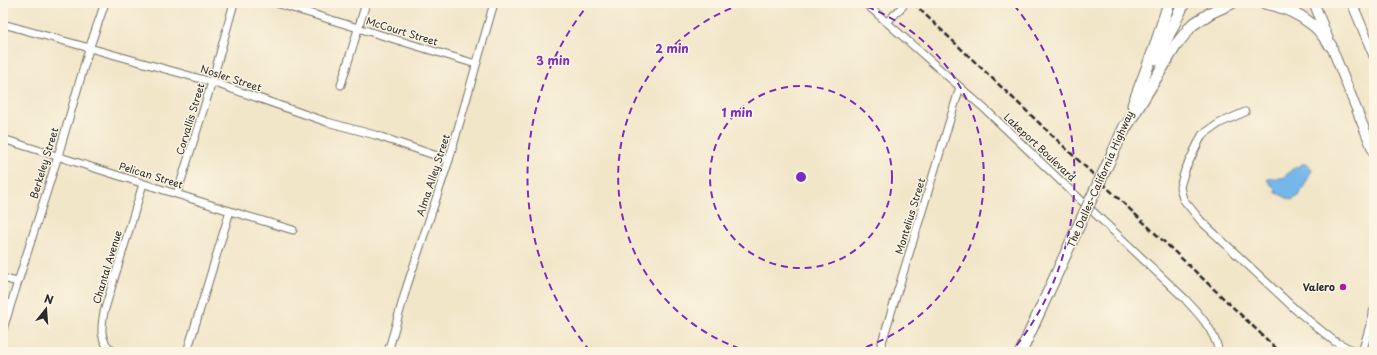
<svg xmlns="http://www.w3.org/2000/svg" width="1377" height="355" viewBox="0 0 1377 355" font-family="'Playpen Sans',sans-serif">
<style>
.water{fill:#76b7eb;stroke:#50718b}
.lines{fill:none;stroke-linecap:round;stroke-linejoin:round}
.minor-casing{stroke:#716c62;stroke-width:9}
.major-casing{stroke:#716c62;stroke-width:11}
.highway-casing{stroke:#716c62;stroke-width:13}
.minor{stroke:#fff;stroke-width:7}
.major{stroke:#fff;stroke-width:9}
.highway{stroke:#fff;stroke-width:11}
.rail{stroke:#2b2b2b;stroke-width:2.5;stroke-dasharray:6 3;stroke-linecap:butt}
.highway-bridge-casing{stroke:#716c62;stroke-width:13;stroke-linecap:butt}
.highway-bridge{stroke:#fff;stroke-width:11}
.ring{fill:none;stroke:#7b2cbf;stroke-width:2;stroke-dasharray:7 5}
.poi-dot{fill:#b5179e;stroke:#fcf5e5;stroke-width:1.5}
.labels{text-anchor:middle;stroke-width:3;stroke-linejoin:round;paint-order:stroke}
.street-label{font-size:10px;fill:#2b2b2b;stroke:#fcf5e5}
.poi-label{font-size:10px;font-weight:bold;fill:#2b2b2b;stroke:#fcf5e5;text-anchor:end}
.centre{fill:#7b2cbf;stroke:#fcf5e5;stroke-width:2}
.ring-label{font-size:12px;text-anchor:middle;font-weight:bold;fill:#7b2cbf;stroke:#fcf5e5;stroke-width:3;stroke-linejoin:round;paint-order:stroke}
</style>
<rect width="100%" height="100%" fill="#fcf5e5"/>
<filter id="ink" filterUnits="userSpaceOnUse"><feTurbulence type="fractalNoise" baseFrequency=".025" numOctaves="2"/><feDisplacementMap in="SourceGraphic" scale="8" xChannelSelector="R" yChannelSelector="G"/><feConvolveMatrix kernelMatrix="1 2 1 2 8 2 1 2 1" color-interpolation-filters="sRGB"/></filter>
<filter id="wash" filterUnits="userSpaceOnUse"><feTurbulence type="fractalNoise" baseFrequency=".012" numOctaves="4" result="noise"/><feDisplacementMap in="SourceGraphic" scale="16" xChannelSelector="R" yChannelSelector="G"/><feGaussianBlur stdDeviation="0.9" result="paint"/><feColorMatrix in="noise" values="0 0 0 0 0 0 0 0 0 0 0 0 0 0 0 0 0 1.4 0 .05"/><feComposite in="paint" operator="in"/></filter>
<g filter="url(#wash)">
<rect width="100%" height="100%" fill="#f2e6c9"/>
<path class="water" d="M 1302,164 L 1308,164 L 1312,170 L 1299,196 L 1291,200 L 1275,192 L 1276,190 L 1267,180 L 1271,178 L 1283,178 L 1296,166 L 1298,167 Z"/>
</g>
<g filter="url(#ink)">
<g class="lines">
<defs>
<g id="minor">
<path d="M 276,3 L 476,64"/>
<path d="M 865,3 L 987,111 L 1185,299 C 1200,315 1214,330 1219,352"/>
<path d="M 887,22 L 903,6"/>
<path d="M 3,24 L 212,82 L 327,122 L 375,135 L 449,160"/>
<path d="M 341,85 L 366,3"/>
<path d="M 1245,112 L 1220,123 L 1202,135 L 1185,170 L 1180,187 L 1183,199 L 1201,221 L 1296,310 L 1334,341 L 1356,352"/>
<path d="M 3,139 L 230,211 L 293,230"/>
<path d="M 177,194 L 212,82 L 234,3"/>
<path d="M 3,278 L 17,282"/>
<path d="M 3,329 L 58,156 L 89,49 L 105,3"/>
<path d="M 114,352 C 99,342 101,328 104,312 L 143,184"/>
<path d="M 187,352 L 230,211"/>
<path d="M 388,352 L 407,286 L 449,160 L 494,3"/>
<path d="M 879,352 L 960,87"/>
<path d="M 1362,352 L 1374,312"/>
</g>
<g id="major">
<path d="M 1314,3 L 1374,153"/>
<path d="M 1352,3 L 1374,56"/>
<path d="M 1374,313 L 1374,312"/>
</g>
<g id="highway">
<path d="M 1265,3 C 1282,6 1299,14 1313,25 C 1320,30 1325,39 1331,46"/>
<path d="M 1157,59 L 1184,3"/>
<path d="M 1133,105 L 1155,47 L 1169,3"/>
<path d="M 1123,132 L 1176,45 L 1192,25 L 1212,12 L 1232,3"/>
<path d="M 1112,155 L 1125,126"/>
<path d="M 1021,352 L 1078,227"/>
</g>
</defs>
<use href="#minor" class="minor-casing"/>
<use href="#major" class="major-casing"/>
<use href="#highway" class="highway-casing"/>
<use href="#minor" class="minor"/>
<use href="#major" class="major"/>
<use href="#highway" class="highway"/>
<path class="rail" d="M 913,3 L 1280,352"/>
<defs>
<path id="highway-bridge" d="M 1078,227 L 1112,155"/>
</defs>
<use href="#highway-bridge" class="highway-bridge-casing"/>
<use href="#highway-bridge" class="highway-bridge"/>
</g>
</g>
<g class="ring">
<circle cx="801" cy="177" r="91"/>
<path d="M751 352A182 182 0 0 1 746 3M856 3A182 182 0 0 1 851 352"/>
<path d="M590 351A274 274 0 0 1 588 5M1014 5A274 274 0 0 1 1012 351"/>
</g>
<circle class="poi-dot" cx="1343" cy="287" r="4"/>
<g class="labels">
<g class="street-label">
<text transform="translate(402 31) rotate(17)" y="4">McCourt Street</text>
<text transform="translate(231 78) rotate(18)" y="4">Nosler Street</text>
<text transform="translate(190 119) rotate(-73)" y="4">Corvallis Street</text>
<text transform="translate(1040 147) rotate(43)" y="4">Lakeport Boulevard</text>
<text transform="translate(44 163) rotate(-73)" y="4">Berkeley Street</text>
<text transform="translate(151 175) rotate(17)" y="4">Pelican Street</text>
<text transform="translate(433 175) rotate(-72)" y="4">Alma Alley Street</text>
<text transform="translate(1100 179) rotate(-66)" y="4">The Dalles-California Highway</text>
<text transform="translate(910 216) rotate(-73)" y="4">Montelius Street</text>
<text transform="translate(107 267) rotate(-73)" y="4">Chantal Avenue</text>
</g>
<g class="poi-label">
<text x="1335" y="291">Valero</text>
</g>
</g>
<circle cx="801" cy="177" r="6" class="centre"/>
<g class="ring-label">
<text x="672" y="53">2 min</text>
<text x="553" y="65">3 min</text>
<text x="737" y="117">1 min</text>
</g>
<rect width="1377" height="355" fill="none" stroke="#fcf5e5" stroke-width="16"/>
<g transform="translate(46 309) rotate(17)" stroke="#fcf5e5" stroke-width="3" paint-order="stroke">
<path d="M0-3L7 15L0 10L-7 15Z" fill="#2b2b2b"/>
<text y="-6" font-size="11" font-weight="bold" text-anchor="middle" fill="#2b2b2b">N</text>
</g>
</svg>
